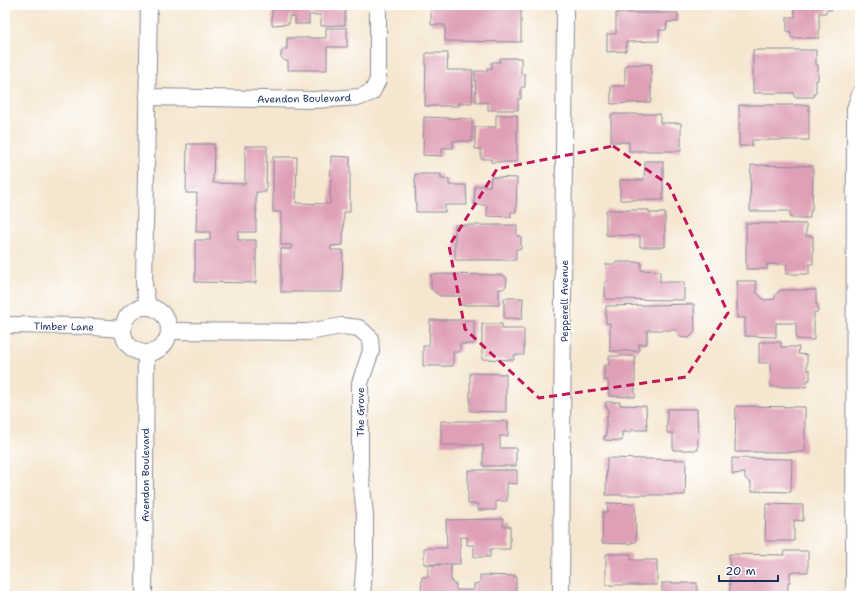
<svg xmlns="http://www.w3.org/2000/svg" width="865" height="601" viewBox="0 0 865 601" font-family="'Shantell Sans',sans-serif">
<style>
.building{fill:#dfa0b7}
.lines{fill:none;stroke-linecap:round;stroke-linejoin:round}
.minor-casing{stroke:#888a96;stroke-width:18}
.minor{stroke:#fff;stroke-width:16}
.marked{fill:none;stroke:#c2185b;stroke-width:3;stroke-dasharray:8 5;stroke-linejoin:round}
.labels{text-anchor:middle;stroke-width:3;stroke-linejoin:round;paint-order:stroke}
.street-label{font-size:10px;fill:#1b2f5e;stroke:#fff}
</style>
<rect width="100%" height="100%" fill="#fff"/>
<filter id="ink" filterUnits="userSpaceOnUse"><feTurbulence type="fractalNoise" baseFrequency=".025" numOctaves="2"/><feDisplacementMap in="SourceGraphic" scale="8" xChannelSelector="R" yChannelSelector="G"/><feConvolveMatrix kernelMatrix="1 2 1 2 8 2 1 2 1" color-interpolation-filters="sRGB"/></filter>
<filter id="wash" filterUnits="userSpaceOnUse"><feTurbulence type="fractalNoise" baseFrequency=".012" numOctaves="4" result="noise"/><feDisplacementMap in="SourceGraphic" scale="16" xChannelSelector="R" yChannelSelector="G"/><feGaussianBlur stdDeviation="0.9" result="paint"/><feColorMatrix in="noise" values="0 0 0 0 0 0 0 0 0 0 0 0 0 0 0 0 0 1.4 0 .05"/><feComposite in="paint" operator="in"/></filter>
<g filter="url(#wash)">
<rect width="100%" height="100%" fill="#f5e6cf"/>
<g id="blocks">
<g class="building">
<path d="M 272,5 L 336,5 L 336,9 L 345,9 L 345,25 L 321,26 L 321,15 L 309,15 L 309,24 L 295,24 L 295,17 L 289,16 L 289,24 L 272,25 Z"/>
<path d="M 431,5 L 521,5 L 521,42 L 445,41 L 445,25 L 431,25 Z"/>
<path d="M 794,5 L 832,5 L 832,10 L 826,10 L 826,13 L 819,13 L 819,38 L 791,38 L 791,32 L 787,31 L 787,17 L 795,17 Z"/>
<path d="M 616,13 L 678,13 L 678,22 L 667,22 L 666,30 L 659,30 L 659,41 L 626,42 L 626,51 L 607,52 L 607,34 L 616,34 Z"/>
<path d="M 326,28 L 347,28 L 347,47 L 327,47 L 327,70 L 288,70 L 288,61 L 285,61 L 281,57 L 281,53 L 284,49 L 287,49 L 287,38 L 326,38 Z"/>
<path d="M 753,50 L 816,50 L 816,65 L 818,65 L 818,80 L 816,80 L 816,93 L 814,93 L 814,97 L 794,97 L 794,93 L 753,93 Z"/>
<path d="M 426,53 L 448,53 L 447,70 L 473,70 L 472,103 L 459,103 L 459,106 L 425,106 Z"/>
<path d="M 500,58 L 521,58 L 521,74 L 525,74 L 525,87 L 521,87 L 521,99 L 518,99 L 518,110 L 488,110 L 488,102 L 476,103 L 475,71 L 488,71 L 487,68 L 492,68 L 492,62 L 500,62 Z"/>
<path d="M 651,64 L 651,102 L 611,104 L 611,86 L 625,86 L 625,65 Z"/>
<path d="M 739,105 L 809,105 L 809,140 L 752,140 L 752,146 L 739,146 Z"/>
<path d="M 611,114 L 660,114 L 660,123 L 681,123 L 681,151 L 629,151 L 629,142 L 611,142 Z"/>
<path d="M 496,115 L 517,115 L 517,162 L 491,162 L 491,159 L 481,159 L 481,149 L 475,149 L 475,127 L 496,127 Z"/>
<path d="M 424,117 L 472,119 L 472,141 L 453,141 L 453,148 L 442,148 L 442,156 L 423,155 Z"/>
<path d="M 187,144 L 214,144 L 213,183 L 245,184 L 245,146 L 267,146 L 266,192 L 256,192 L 256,232 L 238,232 L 238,240 L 256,240 L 256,283 L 195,282 L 195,240 L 210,240 L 210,232 L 196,232 L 197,193 L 186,193 Z"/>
<path d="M 331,156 L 350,157 L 350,212 L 344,212 L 343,245 L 331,246 L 331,250 L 343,250 L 342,292 L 281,292 L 281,249 L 291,249 L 292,245 L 281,245 L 281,212 L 273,212 L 273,157 L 297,157 L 296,203 L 330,204 Z"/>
<path d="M 645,161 L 663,161 L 663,200 L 620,200 L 620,180 L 644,180 Z"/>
<path d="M 751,165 L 813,166 L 812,211 L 810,211 L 810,218 L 790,218 L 790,211 L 750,211 Z"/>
<path d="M 415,174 L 441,174 L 441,179 L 449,179 L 449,185 L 466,185 L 467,205 L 445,205 L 445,212 L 416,212 Z"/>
<path d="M 491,177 L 517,178 L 516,212 L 511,212 L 511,217 L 487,216 L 487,205 L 474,205 L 475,186 L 490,186 Z"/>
<path d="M 606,210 L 649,210 L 649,213 L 665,213 L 665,247 L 640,247 L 640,236 L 606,235 Z"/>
<path d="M 746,223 L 806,224 L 806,236 L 813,236 L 813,264 L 809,264 L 809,274 L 786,274 L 787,264 L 767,264 L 767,269 L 746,269 Z"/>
<path d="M 455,225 L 517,225 L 517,236 L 521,236 L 521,249 L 516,249 L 516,260 L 455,260 Z"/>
<path d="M 616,262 L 641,262 L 641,270 L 660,271 L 660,282 L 684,282 L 684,300 L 605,299 L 605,282 L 607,282 L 606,264 L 617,264 Z"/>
<path d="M 431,274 L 503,275 L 507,279 L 506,286 L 503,289 L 499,289 L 499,305 L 459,305 L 460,296 L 440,296 L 431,289 Z"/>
<path d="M 737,281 L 756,281 L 756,292 L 764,300 L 775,299 L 775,295 L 780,290 L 816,290 L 816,304 L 818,305 L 818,312 L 814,312 L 814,340 L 796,339 L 796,323 L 776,323 L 776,337 L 745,336 L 745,318 L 737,318 Z"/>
<path d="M 504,298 L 523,298 L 522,319 L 504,318 Z"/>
<path d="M 694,304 L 695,332 L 689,338 L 680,337 L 675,330 L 647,330 L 647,344 L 639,344 L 639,351 L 610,351 L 610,323 L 606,324 L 606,306 Z"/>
<path d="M 430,320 L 474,320 L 474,344 L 460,344 L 460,352 L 453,352 L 453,366 L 423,366 L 423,346 L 429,346 Z"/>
<path d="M 482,324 L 502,324 L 502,329 L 524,329 L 524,355 L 514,355 L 514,360 L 482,359 Z"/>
<path d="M 759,342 L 781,342 L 781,347 L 799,347 L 798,354 L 807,355 L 807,370 L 810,370 L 810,380 L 807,381 L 806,387 L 771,387 L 770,363 L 759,363 Z"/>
<path d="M 609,356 L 635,356 L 635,397 L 609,396 L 608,380 L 604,380 L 604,365 L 609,365 Z"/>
<path d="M 470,373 L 506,374 L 506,412 L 470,411 Z"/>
<path d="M 606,402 L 620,402 L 620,405 L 646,406 L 647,430 L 631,430 L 631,432 L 622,432 L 622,441 L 604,440 L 604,436 L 606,437 L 606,417 L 608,417 L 608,408 L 606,408 Z"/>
<path d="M 736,406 L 805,407 L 805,452 L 735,452 Z"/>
<path d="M 667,409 L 697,409 L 698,450 L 673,450 L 673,433 L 667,433 Z"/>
<path d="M 441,421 L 508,421 L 508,436 L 500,436 L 500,448 L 516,448 L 516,466 L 483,466 L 483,445 L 441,445 Z"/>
<path d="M 607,458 L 686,460 L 685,495 L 606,495 Z"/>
<path d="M 732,458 L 792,459 L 791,492 L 751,491 L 751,482 L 749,482 L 745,478 L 745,473 L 732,474 Z"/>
<path d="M 468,470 L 517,470 L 517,484 L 507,483 L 507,501 L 496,501 L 496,510 L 478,510 L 478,504 L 468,504 Z"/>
<path d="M 607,503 L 635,504 L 636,542 L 631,542 L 631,544 L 602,543 L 603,512 L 608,512 Z"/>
<path d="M 766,504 L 803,505 L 803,521 L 794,520 L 794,541 L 765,541 Z"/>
<path d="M 503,519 L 503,526 L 510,526 L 510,549 L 490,549 L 490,557 L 474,557 L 474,545 L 467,545 L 467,537 L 460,537 L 460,564 L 424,564 L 424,548 L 447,548 L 446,520 Z"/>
<path d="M 784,551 L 808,551 L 808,572 L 790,572 L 790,582 L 788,582 L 788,596 L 736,596 L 737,594 L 730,595 L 729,554 L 785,555 Z"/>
<path d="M 606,554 L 631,554 L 631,560 L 657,560 L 657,585 L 606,585 Z"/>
<path d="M 428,565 L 451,565 L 451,581 L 452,581 L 452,584 L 456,584 L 456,590 L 474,590 L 474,584 L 480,583 L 480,575 L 516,576 L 516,596 L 421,596 L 422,577 L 428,577 Z"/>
<rect x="662" y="583" width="35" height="13"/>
</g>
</g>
</g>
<g filter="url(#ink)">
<use href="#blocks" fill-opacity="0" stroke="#888a96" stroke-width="1"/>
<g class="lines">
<defs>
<g id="minor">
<path d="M 147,97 L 314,100 L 360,97 L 372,92 L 378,80 L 378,5"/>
<path d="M 148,307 L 144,284 L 149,5"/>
<circle cx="146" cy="330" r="23"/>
<path d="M 5,325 L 78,326 L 123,329"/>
<path d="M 169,331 L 308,332 L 342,326 L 359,328 L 370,338 L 371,351 L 360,383 L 360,466 L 365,516 L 365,558 L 362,596"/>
<path d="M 144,596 L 146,353"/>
<path d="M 561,596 L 565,5"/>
<path d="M 854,596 L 855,109 L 860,94"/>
</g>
</defs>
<use href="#minor" class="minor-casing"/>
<use href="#minor" class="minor"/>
</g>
</g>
<path class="marked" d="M 613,146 L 669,185 L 728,313 L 686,377 L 539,398 L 465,329 L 449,246 L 497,169 Z"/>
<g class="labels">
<g class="street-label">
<text transform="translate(304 98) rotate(-1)" y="4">Avendon Boulevard</text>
<text transform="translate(564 301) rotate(-90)" y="4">Pepperell Avenue</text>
<text transform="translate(64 326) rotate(1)" y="4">Timber Lane</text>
<text transform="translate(360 412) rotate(-90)" y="4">The Grove</text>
<text transform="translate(145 475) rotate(-90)" y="4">Avendon Boulevard</text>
</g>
</g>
<rect width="865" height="601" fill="none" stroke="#fff" stroke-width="20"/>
<path d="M719 575v6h59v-6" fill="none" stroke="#1b2f5e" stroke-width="2"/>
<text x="725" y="575" font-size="12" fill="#1b2f5e" stroke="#ffffff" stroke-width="3" paint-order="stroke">20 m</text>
</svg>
